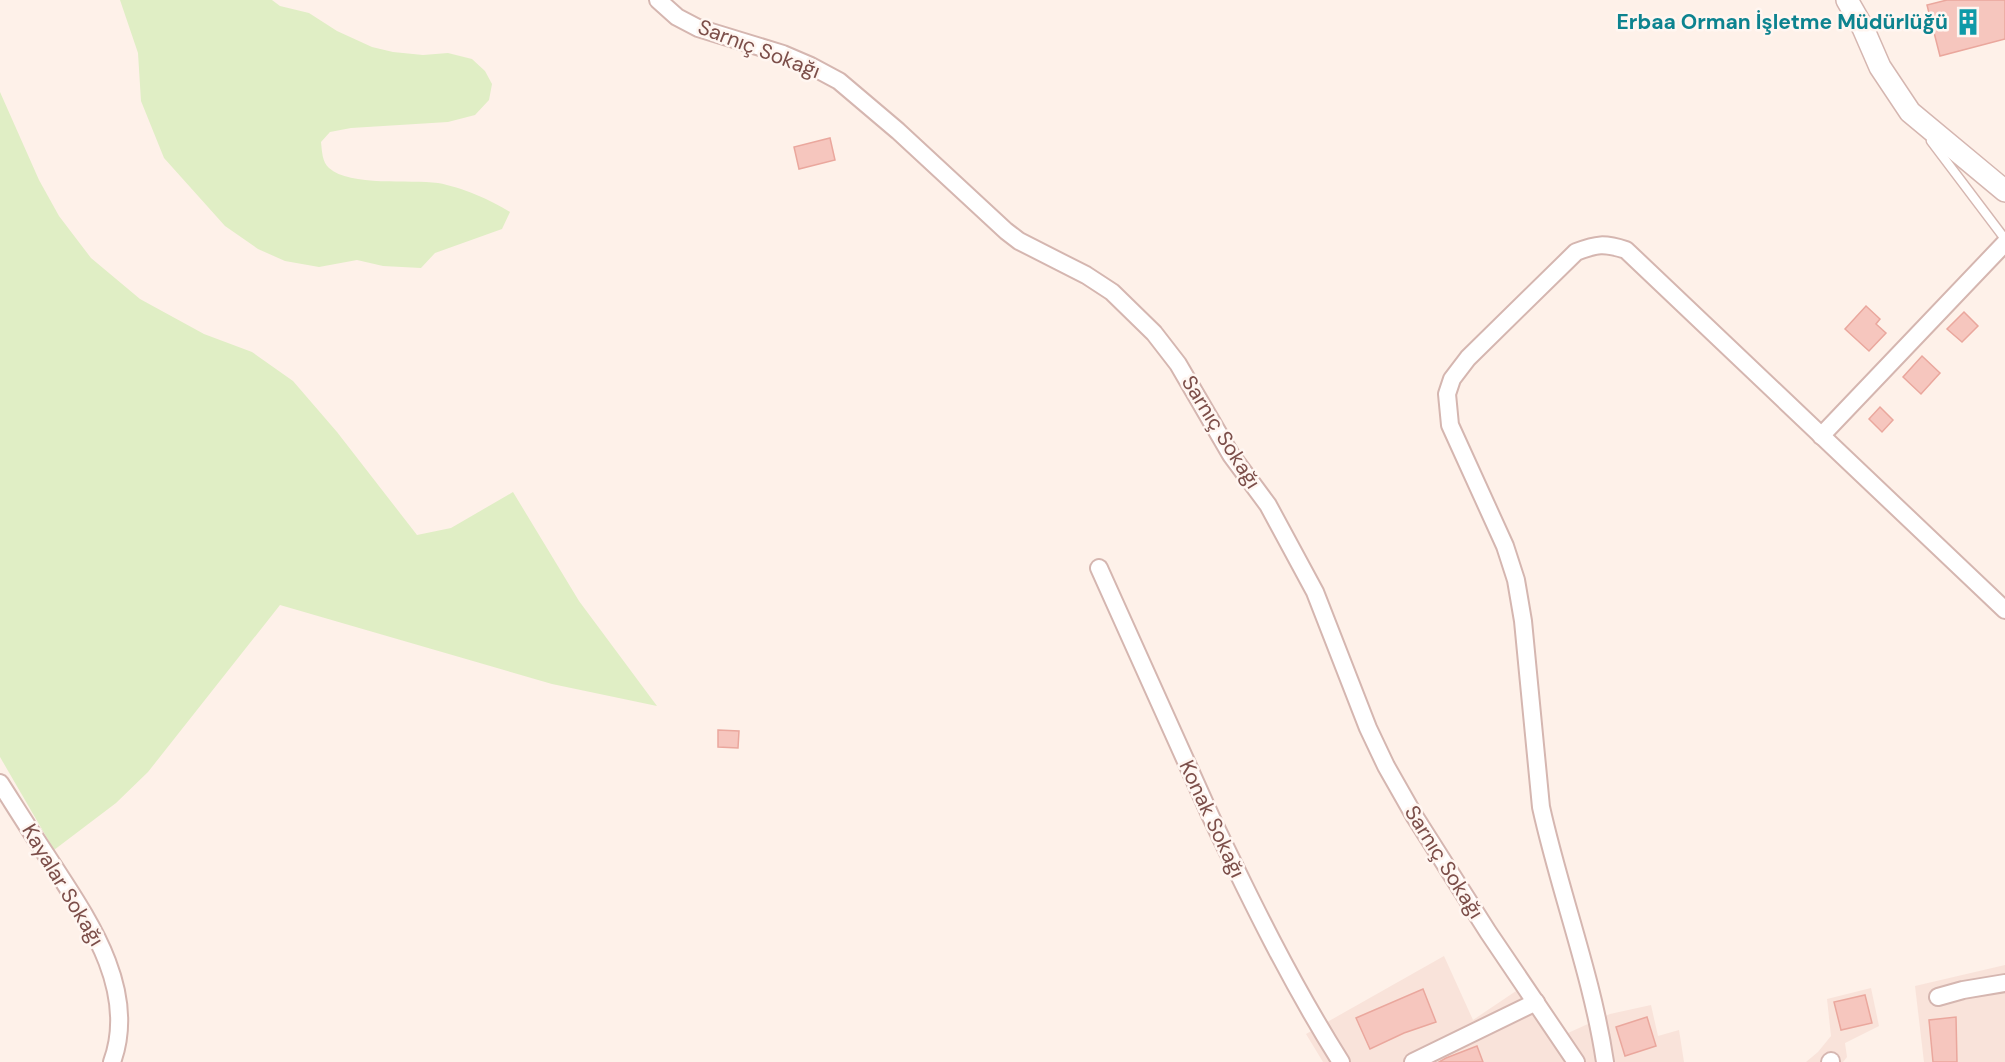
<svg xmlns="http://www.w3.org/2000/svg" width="2005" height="1062" viewBox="0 0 2005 1062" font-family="'DM Sans',sans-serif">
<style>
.residential{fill:#f9e3da}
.green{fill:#e0eec5}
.building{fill:#f6c6be;stroke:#eaa79d;stroke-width:1.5}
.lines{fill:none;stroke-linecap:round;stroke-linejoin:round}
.service-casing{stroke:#d5b6b0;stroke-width:11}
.minor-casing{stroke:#d5b6b0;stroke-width:20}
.tertiary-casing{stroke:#d5b6b0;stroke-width:24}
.service{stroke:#fff;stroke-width:8}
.minor{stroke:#fff;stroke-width:16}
.tertiary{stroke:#fff;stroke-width:21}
.labels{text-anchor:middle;stroke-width:5;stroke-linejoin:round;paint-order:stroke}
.culture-label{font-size:21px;font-weight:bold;fill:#0d838f;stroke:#fff6f1;text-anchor:end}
.street-label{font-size:21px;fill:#7c4e49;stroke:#fff6f1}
</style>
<rect width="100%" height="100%" fill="#fef1e9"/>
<g class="residential">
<path d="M 1444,956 L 1473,1020 L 1516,991 L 1536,989 L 1568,1033 L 1610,1014 L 1651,1005 L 1658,1036 L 1679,1030 L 1684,1062 L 1323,1062 L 1306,1034 Z"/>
<path d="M 2005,965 L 2005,1062 L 1924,1062 L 1915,986 Z"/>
<path d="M 1871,988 L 1879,1026 L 1845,1043 L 1847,1057 L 1843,1062 L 1806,1062 L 1818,1052 L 1831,1036 L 1827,999 Z"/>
</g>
<g class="green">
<path d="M 120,0 L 272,0 L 280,6 L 309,13 L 337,31 L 372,47 L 393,52 L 423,55 L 448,53 L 472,59 L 485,71 L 492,84 L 489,100 L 475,115 L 448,122 L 351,128 L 330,132 L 321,142 C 322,151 322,162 329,168 C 350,187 410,179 438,183 C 461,187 491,200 510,212 L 502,229 L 435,253 L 421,268 L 383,266 L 357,260 L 319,267 L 285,261 L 258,249 L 225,226 L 164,158 L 141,101 L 138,53 Z"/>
<path d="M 0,92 L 39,180 L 59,216 L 91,258 L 140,299 L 204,334 L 252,352 L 293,381 L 337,432 L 417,535 L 451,528 L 513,492 L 579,601 L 657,706 L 552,684 L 280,605 L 148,772 L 116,803 L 54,850 L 0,757 Z"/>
</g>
<g class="building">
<path d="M 1947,0 L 2005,0 L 2005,39 L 1940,56 L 1927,5 Z"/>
<path d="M 830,138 L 835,160 L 799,169 L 794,147 Z"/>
<path d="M 1866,306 L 1880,319 L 1876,324 L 1886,333 L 1869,351 L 1845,329 Z"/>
<path d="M 1964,312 L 1978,326 L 1962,342 L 1947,329 Z"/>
<path d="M 1922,356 L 1940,373 L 1921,394 L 1903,377 Z"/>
<path d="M 1880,407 L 1893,420 L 1882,432 L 1869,419 Z"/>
<path d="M 718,730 L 739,731 L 738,748 L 718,747 Z"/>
<path d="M 1423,989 L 1436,1022 L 1404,1033 L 1370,1049 L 1356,1018 Z"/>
<path d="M 1865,995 L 1872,1023 L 1841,1030 L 1834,1002 Z"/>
<path d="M 1647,1017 L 1656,1046 L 1625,1056 L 1616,1027 Z"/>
<path d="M 1956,1017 L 1957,1062 L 1933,1062 L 1929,1020 Z"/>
<path d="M 1477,1046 L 1483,1062 L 1439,1062 L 1446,1058 Z"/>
</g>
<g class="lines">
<defs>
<path id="service" d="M 1931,141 L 2005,239"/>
<g id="minor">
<path d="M 658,0 L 677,17 L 698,28 L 783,54 L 811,66 L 839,81 L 898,131 L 1006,231 L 1019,241 L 1086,275 L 1112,292 L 1154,333 L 1178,364 L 1231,455 L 1268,505 L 1315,592 L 1368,728 L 1386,766 L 1415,817 L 1488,932 L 1576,1062"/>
<path d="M 1821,436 L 2005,243"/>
<path d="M 1099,568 C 1136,651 1173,734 1211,817 C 1251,901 1291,983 1341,1062"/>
<path d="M 0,783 C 16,808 31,832 47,856 C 85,915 139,988 112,1062"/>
<path d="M 1938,997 L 1963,990 L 2005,983"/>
<path d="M 1413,1062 L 1536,1002"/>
<path d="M 1605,1062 C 1592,975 1560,893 1541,807 L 1523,621 L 1516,580 L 1505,546 L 1450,425 L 1447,394 L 1452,379 L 1468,358 L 1576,252 C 1597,244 1604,243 1626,250 L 2005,610"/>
<path d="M 1830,1062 L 1831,1061"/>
</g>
<path id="tertiary" d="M 1847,0 L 1863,28 L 1880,67 L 1910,112 L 2005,191"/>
</defs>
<use href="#service" class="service-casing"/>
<use href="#minor" class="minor-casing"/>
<use href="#tertiary" class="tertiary-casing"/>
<use href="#service" class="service"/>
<use href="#minor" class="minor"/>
<use href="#tertiary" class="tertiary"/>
</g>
<defs>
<symbol id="building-bare" viewBox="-9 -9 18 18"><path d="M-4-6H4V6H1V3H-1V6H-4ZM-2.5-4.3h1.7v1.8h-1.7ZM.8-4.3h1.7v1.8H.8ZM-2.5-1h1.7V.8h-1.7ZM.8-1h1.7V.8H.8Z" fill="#0f9aa8" stroke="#fff6f1" stroke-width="2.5" paint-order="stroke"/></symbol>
</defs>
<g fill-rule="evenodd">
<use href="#building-bare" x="1949" y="3" width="38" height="38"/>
</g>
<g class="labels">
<g class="culture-label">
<text x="1948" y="29">Erbaa Orman İşletme Müdürlüğü</text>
</g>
<g class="street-label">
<text transform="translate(759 49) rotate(21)" y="7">Sarnıç Sokağı</text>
<text transform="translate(1221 432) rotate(58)" y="7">Sarnıç Sokağı</text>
<text transform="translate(1212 819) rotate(65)" y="7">Konak Sokağı</text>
<text transform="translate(1444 862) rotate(58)" y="7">Sarnıç Sokağı</text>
<text transform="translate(63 885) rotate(59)" y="7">Kayalar Sokağı</text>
</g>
</g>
</svg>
